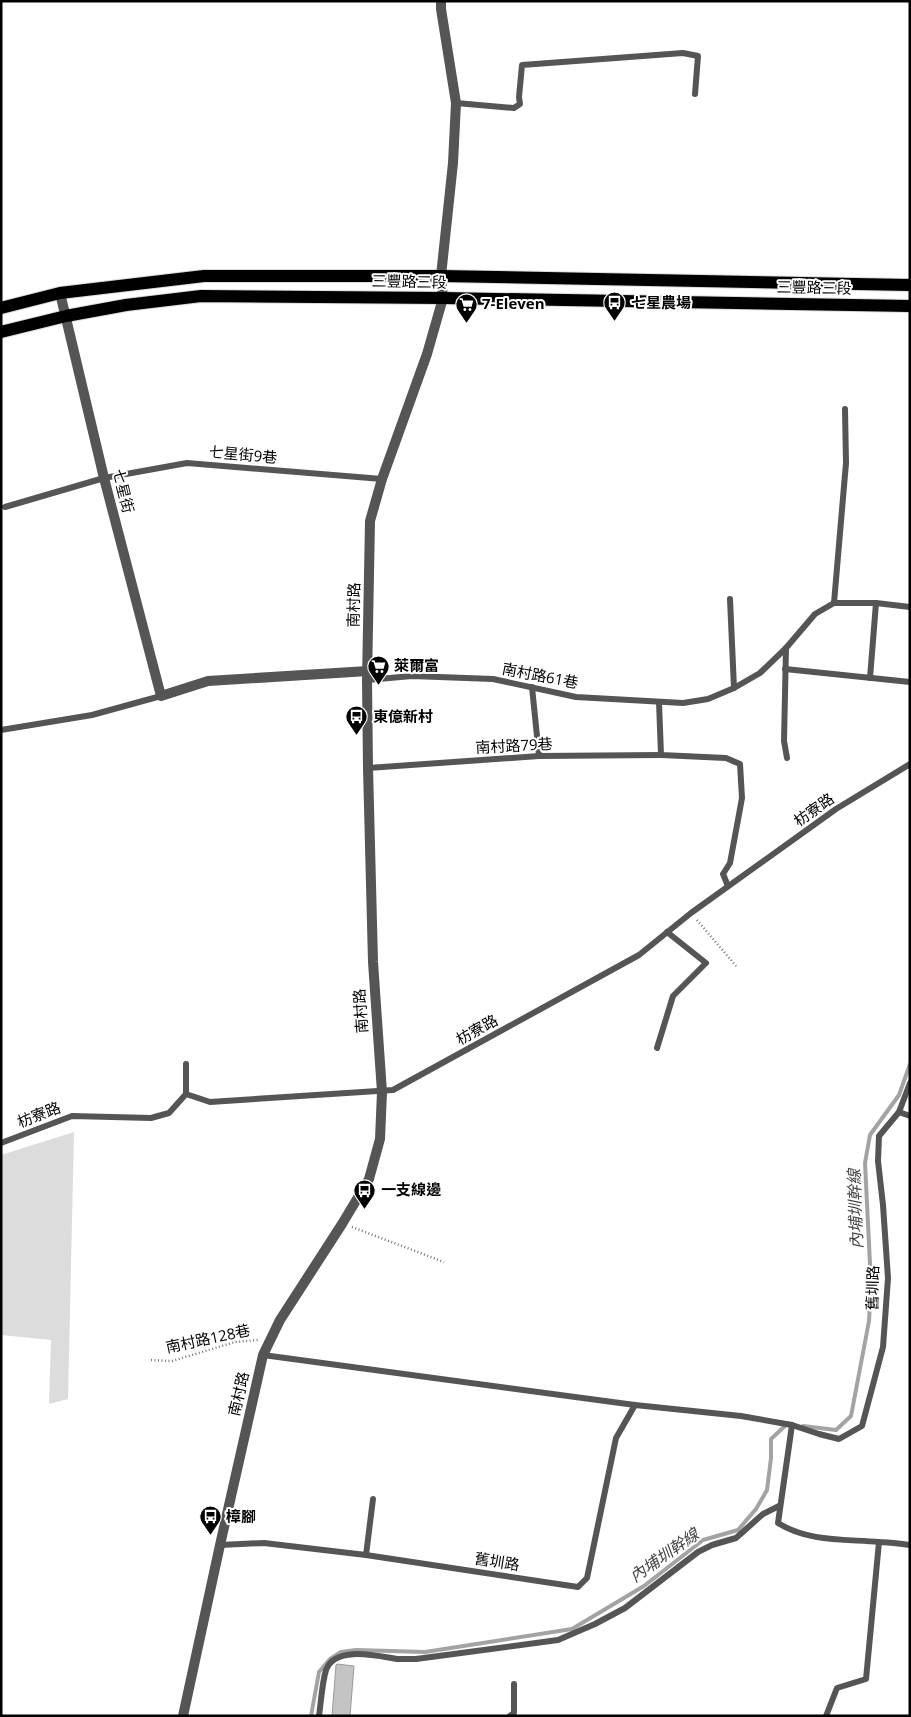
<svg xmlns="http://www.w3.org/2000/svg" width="911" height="1717" viewBox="0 0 911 1717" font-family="'Open Sans','Noto Sans TC',sans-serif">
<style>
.green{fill:#dcdcdc}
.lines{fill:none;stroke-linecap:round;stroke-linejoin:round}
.stream{stroke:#a3a3a3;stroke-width:4}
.building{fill:#c4c4c4;stroke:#999}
.primary-casing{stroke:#dbdbdb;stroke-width:14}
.path{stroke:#777;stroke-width:2.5;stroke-dasharray:1 2.5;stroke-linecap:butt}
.service{stroke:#555;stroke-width:6}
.minor{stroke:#555;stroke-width:10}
.tertiary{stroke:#555;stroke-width:10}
.primary{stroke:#000;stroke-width:12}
.labels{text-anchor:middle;stroke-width:4;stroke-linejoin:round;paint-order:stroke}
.street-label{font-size:15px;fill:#000;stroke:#fff}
.poi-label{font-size:15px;font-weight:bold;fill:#000;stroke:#fff;text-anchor:start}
.water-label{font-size:16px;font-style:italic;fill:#444;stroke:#fff}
</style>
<rect width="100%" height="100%" fill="#fff"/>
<path class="green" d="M 74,1132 L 68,1399 L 49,1404 L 51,1340 L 1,1335 L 1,1155 Z"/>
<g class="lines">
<g class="stream">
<path d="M 803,1426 L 836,1430 L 851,1416 L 869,1321 L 871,1284 L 865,1163 L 870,1135 L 899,1095 L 910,1064"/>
<path d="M 311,1716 L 319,1672 L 330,1659 L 341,1652 L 356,1650 L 425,1652 L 572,1629 L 644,1586 L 703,1540 L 738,1530 L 756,1509 L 767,1490 L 771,1458 L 771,1439 L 786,1425"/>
</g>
</g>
<path class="building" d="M 337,1664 L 354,1666 L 350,1716 L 332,1716 L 336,1665 Z"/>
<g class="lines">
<defs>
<g id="primary">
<path d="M 1,308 L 60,293 L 204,276 L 441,276 L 910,285"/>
<path d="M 1,332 L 66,316 L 126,305 L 201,296 L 443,298 L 910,306"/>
</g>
</defs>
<use href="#primary" class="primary-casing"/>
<g class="path">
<path d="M 697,920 L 736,966"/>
<path d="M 352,1227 L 444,1262"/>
<path d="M 151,1360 L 172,1361 L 235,1342 L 258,1340"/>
</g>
<g class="service">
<path d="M 456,103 L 514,108 L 520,104 L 519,97 L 522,65 L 683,53 L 698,56 L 695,94"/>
<path d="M 5,507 L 104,478 L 187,463 L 382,479"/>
<path d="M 730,599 L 734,688"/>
<path d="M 834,603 L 846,463 L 845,409"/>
<path d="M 786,648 L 784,741 L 787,758"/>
<path d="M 785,669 L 910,682"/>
<path d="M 870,678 L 876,603"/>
<path d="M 367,680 L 412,676 L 493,679 L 576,697 L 683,703 L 708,699 L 734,688 L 760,673 L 786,648 L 815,614 L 834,603 L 876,603 L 910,607"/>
<path d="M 532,687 L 539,756"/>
<path d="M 659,702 L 661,755 L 726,758 L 740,764 L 742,798 L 730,863 L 723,874 L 728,886"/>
<path d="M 1,730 L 92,715 L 161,696"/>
<path d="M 368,768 L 539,756 L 661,755"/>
<path d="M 657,1048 L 673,996 L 706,963 L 667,932"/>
<path d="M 186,1064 L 186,1094"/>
<path d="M 899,1112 L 910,1116"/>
<path d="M 1,1143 L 72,1116 L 151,1118 L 169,1113 L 186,1094 L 210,1102 L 393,1090 L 639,955 L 691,913 L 836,809 L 910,764"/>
<path d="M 263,1355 L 635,1405 L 741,1416 L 792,1425 L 819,1434 L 839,1439 L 862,1426 L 883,1347 L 888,1278 L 883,1205 L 878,1161 L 879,1136 L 899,1112 L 910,1083"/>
<path d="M 792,1425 L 778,1523 C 808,1542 844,1539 879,1542 C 889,1542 900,1544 910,1545"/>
<path d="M 220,1545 L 264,1543 L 366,1555 L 578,1587 L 587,1578 L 616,1438 L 635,1405"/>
<path d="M 366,1555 L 373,1499"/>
<path d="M 319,1716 C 321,1702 322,1683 326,1670 C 335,1645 378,1656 397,1659 C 403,1659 409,1659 416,1659 L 558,1640 L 595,1624 L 625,1608 L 698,1552 L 712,1545 L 736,1538 L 763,1514 L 779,1506"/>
<path d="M 510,1716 L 514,1713 L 514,1684"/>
<path d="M 826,1716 L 837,1688 L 866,1679 L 879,1542"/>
</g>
<g class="minor">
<path d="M 441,1 L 441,9 L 456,103 L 453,163 L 441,276"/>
<path d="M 60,293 L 104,478 L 161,696 L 208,681 L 368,671"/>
</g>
<path class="tertiary" d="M 183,1716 L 220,1545 L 263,1355 L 280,1320 L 342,1224 L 369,1179 L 380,1139 L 382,1092 L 373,962 L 368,768 L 367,680 L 370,521 L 382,479 L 427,354 L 443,298 L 441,276"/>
<use href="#primary" class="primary"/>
</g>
<defs>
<symbol id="bus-pin" viewBox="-11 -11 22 30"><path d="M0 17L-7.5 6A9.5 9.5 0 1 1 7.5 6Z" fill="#000" stroke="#fff"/><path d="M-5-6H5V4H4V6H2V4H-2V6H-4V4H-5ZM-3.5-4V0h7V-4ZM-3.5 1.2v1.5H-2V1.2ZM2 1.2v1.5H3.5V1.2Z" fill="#fff"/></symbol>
<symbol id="supermarket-pin" viewBox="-11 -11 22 30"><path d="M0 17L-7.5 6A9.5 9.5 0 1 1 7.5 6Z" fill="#000" stroke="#fff"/><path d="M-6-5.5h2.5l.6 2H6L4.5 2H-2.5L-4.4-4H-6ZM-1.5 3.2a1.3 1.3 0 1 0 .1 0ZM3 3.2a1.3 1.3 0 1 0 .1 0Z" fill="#fff"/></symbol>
</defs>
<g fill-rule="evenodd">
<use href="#bus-pin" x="602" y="290" width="25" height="34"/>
<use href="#supermarket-pin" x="454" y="292" width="25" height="34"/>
<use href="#supermarket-pin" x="366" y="654" width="25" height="34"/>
<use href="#bus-pin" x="344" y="704" width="25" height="34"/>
<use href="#bus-pin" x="352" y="1178" width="25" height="34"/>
<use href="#bus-pin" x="198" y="1504" width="25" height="34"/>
</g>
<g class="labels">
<g class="street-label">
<text transform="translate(409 282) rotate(1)" y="5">三豐路三段</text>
<text transform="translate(814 288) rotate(1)" y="5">三豐路三段</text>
<text transform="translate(243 455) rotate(5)" y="5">七星街9巷</text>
<text transform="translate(123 491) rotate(76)" y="5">七星街</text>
<text transform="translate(354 605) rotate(-89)" y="5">南村路</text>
<text transform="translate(540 676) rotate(11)" y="5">南村路61巷</text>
<text transform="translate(514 746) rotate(-3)" y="5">南村路79巷</text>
<text transform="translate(814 810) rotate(-35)" y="5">枋寮路</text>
<text transform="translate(361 1011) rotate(-94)" y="5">南村路</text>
<text transform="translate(477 1030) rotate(-29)" y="5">枋寮路</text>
<text transform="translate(39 1115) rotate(-21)" y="5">枋寮路</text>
<text transform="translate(873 1288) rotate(-89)" y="5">舊圳路</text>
<text transform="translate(208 1339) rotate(-12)" y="5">南村路128巷</text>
<text transform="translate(239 1394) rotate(-77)" y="5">南村路</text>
<text transform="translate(497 1562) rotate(9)" y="5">舊圳路</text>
</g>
<g class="poi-label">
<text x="631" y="308">七星農場</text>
<text x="482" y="309">7-Eleven</text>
<text x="394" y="671">萊爾富</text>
<text x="373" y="722">東億新村</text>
<text x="381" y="1195">一支線邊</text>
<text x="226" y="1522">樟腳</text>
</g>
<g class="water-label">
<text transform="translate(855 1209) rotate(-92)" y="6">內埔圳幹線</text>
<text transform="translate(664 1555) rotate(-35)" y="6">內埔圳幹線</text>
</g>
</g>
<rect width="911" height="1717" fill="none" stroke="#000000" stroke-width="5"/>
</svg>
